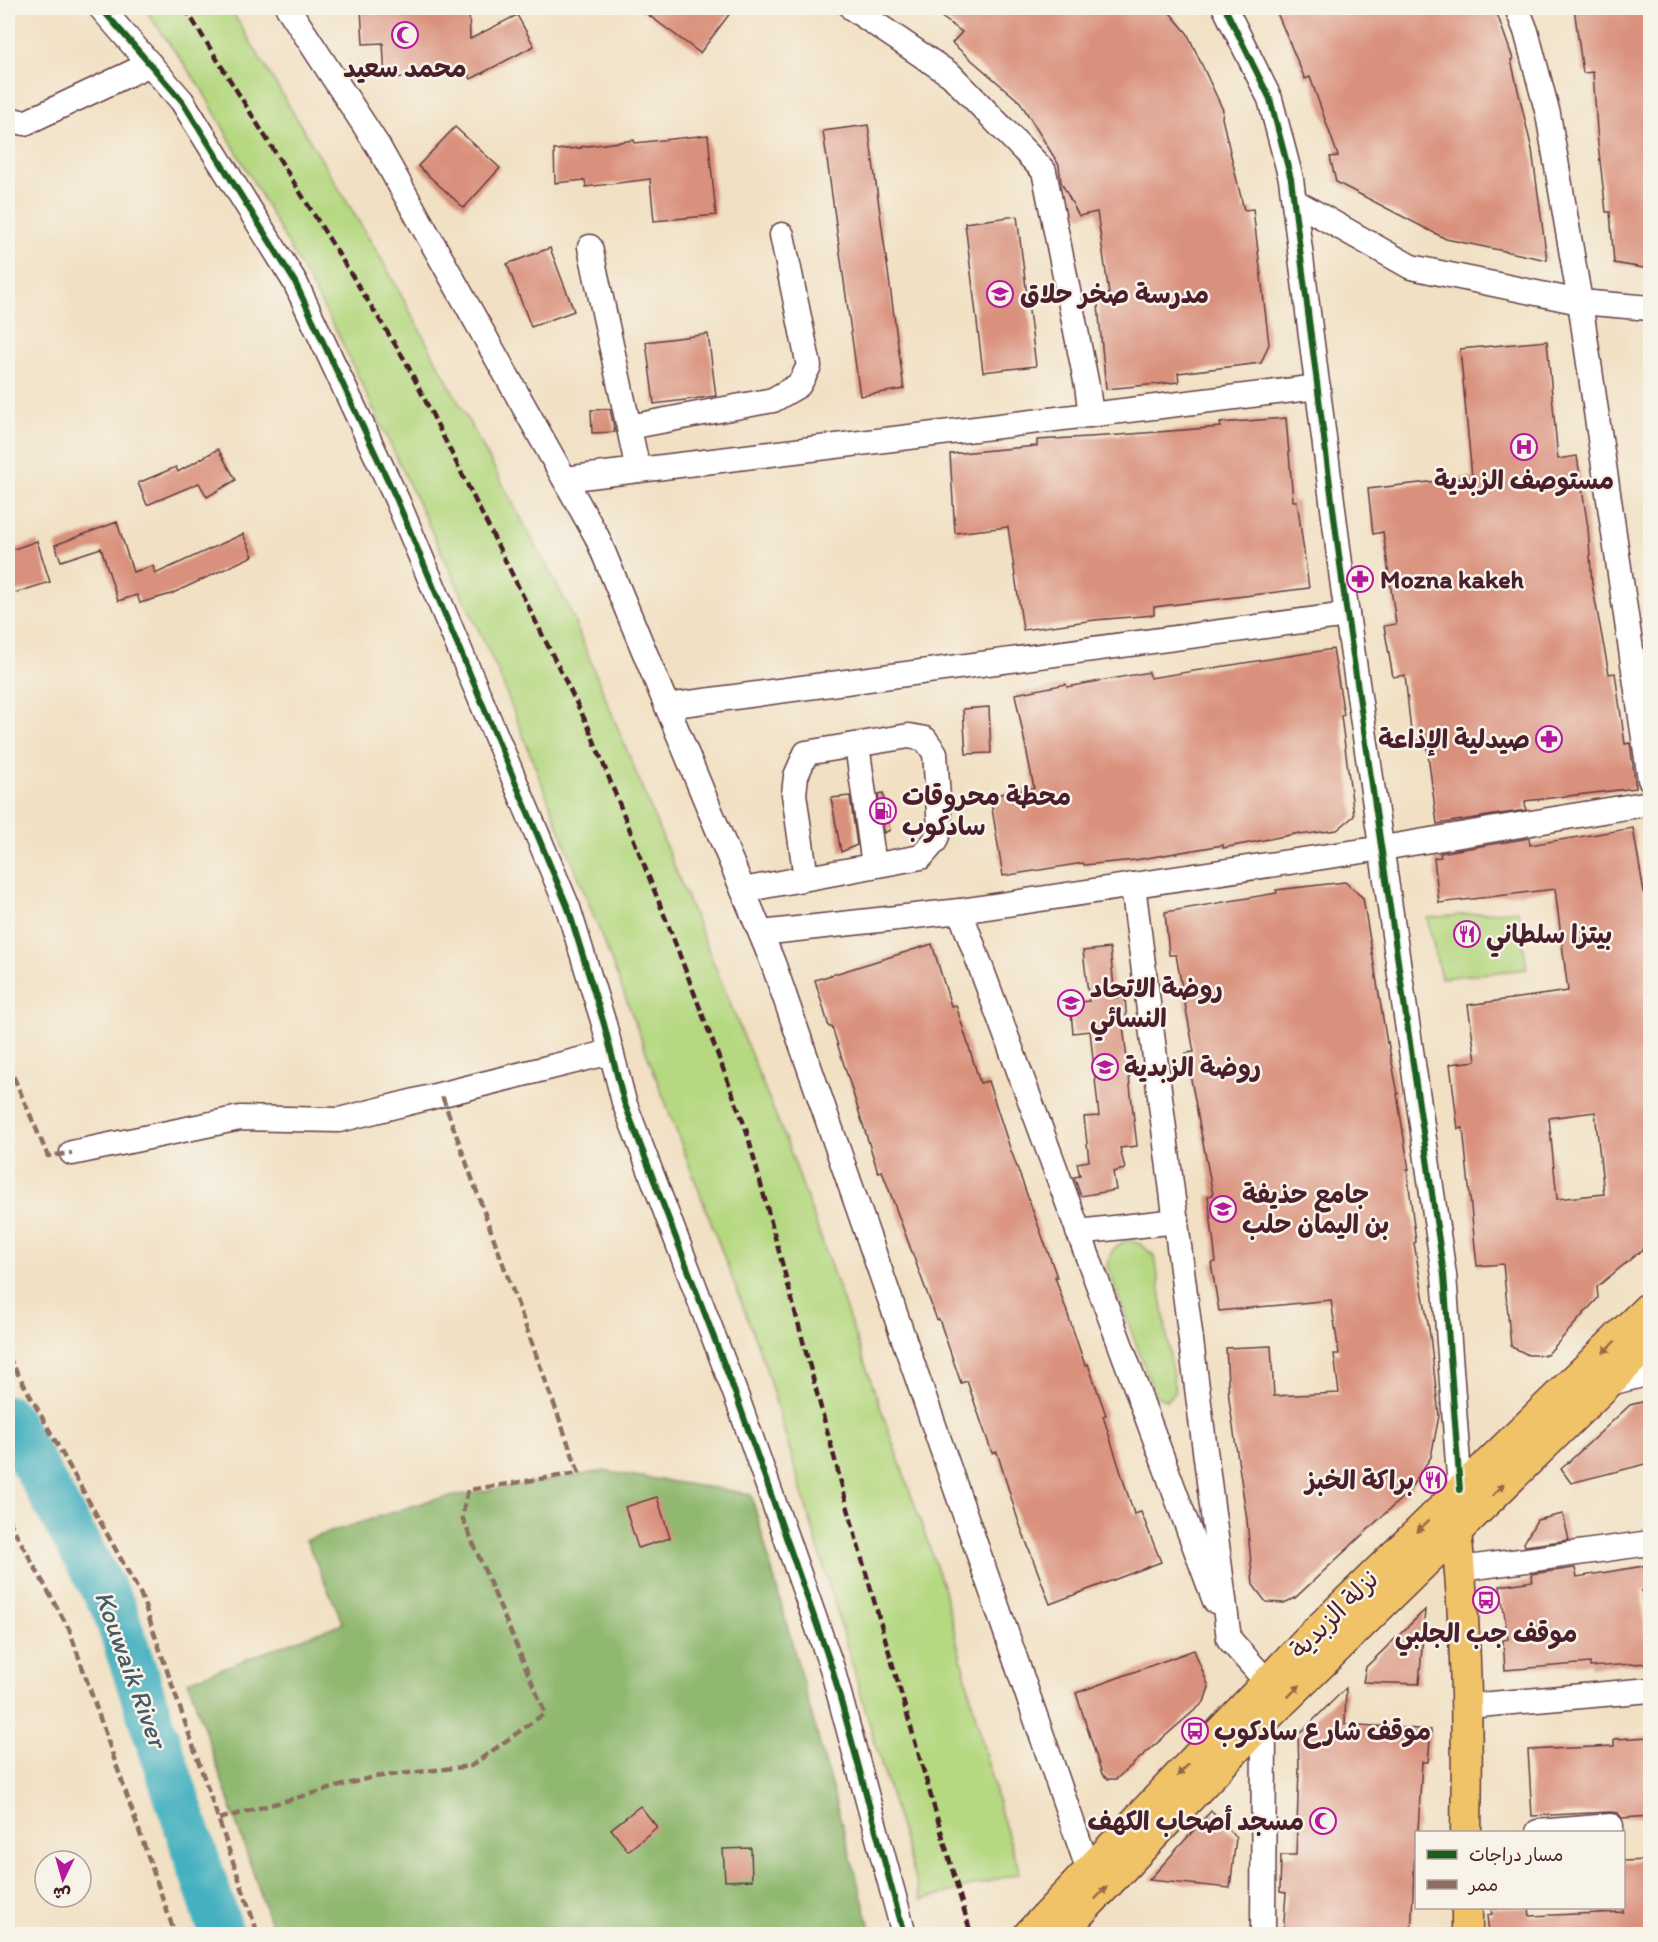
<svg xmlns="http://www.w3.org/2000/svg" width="1658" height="1942" viewBox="0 0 1658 1942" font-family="Itim,'Playpen Sans Arabic',sans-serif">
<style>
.green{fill:#b5d881;stroke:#807c56;stroke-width:1.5}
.forest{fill:#90b86f;stroke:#6d6c4d;stroke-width:1.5}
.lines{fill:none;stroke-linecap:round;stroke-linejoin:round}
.river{stroke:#44b1c0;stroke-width:45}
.building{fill:#d9907b;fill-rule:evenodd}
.minor-casing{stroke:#633c42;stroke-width:27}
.major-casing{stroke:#633c42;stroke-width:33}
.minor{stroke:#fff;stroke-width:24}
.major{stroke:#f0c369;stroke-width:30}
.rail{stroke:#4a1f2b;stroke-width:4.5;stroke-dasharray:9 4.5;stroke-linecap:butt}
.quiet{stroke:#8d6e63;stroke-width:4.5;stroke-dasharray:9 4.5;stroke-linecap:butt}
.cycleway-casing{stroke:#f7f3e8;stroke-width:10}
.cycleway{stroke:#1b5e20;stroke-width:6}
.oneway{fill:#956947}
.labels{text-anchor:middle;stroke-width:5;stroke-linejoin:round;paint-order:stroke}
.poi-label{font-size:26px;font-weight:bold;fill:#4a1f2b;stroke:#f7f3e8;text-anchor:start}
.street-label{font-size:26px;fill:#4a1f2b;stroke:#f7f3e8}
.water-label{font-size:27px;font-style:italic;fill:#485967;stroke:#f7f3e8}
</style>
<rect width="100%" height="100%" fill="#f7f3e8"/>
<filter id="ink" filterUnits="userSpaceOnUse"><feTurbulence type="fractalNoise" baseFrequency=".0167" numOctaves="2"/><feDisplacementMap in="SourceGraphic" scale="12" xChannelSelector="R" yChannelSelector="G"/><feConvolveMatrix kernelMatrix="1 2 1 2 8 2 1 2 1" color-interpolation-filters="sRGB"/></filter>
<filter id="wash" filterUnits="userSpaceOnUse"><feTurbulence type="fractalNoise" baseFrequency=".008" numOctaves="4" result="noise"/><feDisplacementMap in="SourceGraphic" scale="24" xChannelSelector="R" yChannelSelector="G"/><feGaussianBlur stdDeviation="1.35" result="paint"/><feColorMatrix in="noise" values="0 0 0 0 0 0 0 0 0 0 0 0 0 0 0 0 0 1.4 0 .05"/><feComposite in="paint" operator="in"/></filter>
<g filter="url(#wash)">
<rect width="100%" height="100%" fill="#f1e0c3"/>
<g class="green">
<path d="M 144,8 L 230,8 L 385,265 L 568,606 L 791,1153 L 942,1583 L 997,1800 L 1020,1873 L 921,1900 L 764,1362 L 625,996 L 497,669 L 337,332 L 201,88 Z"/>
<path d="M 1518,910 L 1527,969 L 1441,978 L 1427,918 Z"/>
<path d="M 1128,1240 L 1140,1244 L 1155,1256 L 1175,1391 L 1166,1401 L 1155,1395 L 1107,1266 C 1110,1251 1114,1246 1128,1240 Z"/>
</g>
<path class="forest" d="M 603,1471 L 751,1494 L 872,1934 L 274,1934 L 188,1681 L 343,1623 L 306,1540 L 431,1500 Z"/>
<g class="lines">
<path class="river" d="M 8,1418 L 114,1609 L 222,1934"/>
</g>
<g id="blocks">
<g class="building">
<path d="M 361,8 L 469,8 L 470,39 L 517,15 L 534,46 L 471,79 L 469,75 L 385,78 L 383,43 L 363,44 Z"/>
<path d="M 639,8 L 734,8 L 700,53 Z"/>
<path d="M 929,8 L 1166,8 L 1187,33 L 1223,110 L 1222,118 L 1244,210 L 1253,209 L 1269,344 L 1261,363 L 1178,373 L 1179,382 L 1106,389 L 1097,295 L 1109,294 L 1097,212 L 1079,216 L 1061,182 L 1059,165 L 1020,102 L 952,43 L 962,32 Z"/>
<path d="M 1275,8 L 1495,8 L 1513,59 L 1511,60 L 1532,150 L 1547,260 L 1446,239 L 1336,182 L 1330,157 L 1338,156 L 1310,77 L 1305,79 Z"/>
<path d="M 1574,8 L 1650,8 L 1650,269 L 1614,263 L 1610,212 L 1606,212 L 1598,144 L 1593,72 L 1583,73 Z"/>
<path d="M 868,125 L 904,389 L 860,396 L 823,131 Z"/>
<path d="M 455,127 L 500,168 L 464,208 L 418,166 Z"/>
<path d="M 708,135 L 716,215 L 654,221 L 650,179 L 586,187 L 585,180 L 555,183 L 554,150 L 581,148 L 581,147 L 634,140 L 635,143 Z"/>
<path d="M 1017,216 L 1036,366 L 983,372 L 965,223 Z"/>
<path d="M 550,248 L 574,311 L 531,327 L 507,264 Z"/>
<path d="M 708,334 L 716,396 L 654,404 L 646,342 Z"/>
<path d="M 1547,341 L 1558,459 L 1577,456 L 1588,528 L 1592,584 L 1609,674 L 1615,673 L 1625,744 L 1630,743 L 1636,788 L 1525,801 L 1526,810 L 1437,824 L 1426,739 L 1412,741 L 1405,675 L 1393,677 L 1384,626 L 1396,624 L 1383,532 L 1373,534 L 1368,489 L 1472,477 L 1460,349 Z"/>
<path d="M 610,409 L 615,432 L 592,433 L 591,410 Z"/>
<path d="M 1286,418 L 1293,501 L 1297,501 L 1309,588 L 1154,607 L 1154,615 L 1095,620 L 1023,630 L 1008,527 L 955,533 L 950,454 L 1037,446 L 1037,440 L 1106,436 L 1221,427 L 1220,423 Z"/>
<path d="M 218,449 L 236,480 L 207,497 L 199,483 L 147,505 L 138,483 L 176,467 L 178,472 Z"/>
<path d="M 117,522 L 133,572 L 153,566 L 155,574 L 243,534 L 253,556 L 171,594 L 140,603 L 137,595 L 118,601 L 101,548 L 61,561 L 55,545 Z"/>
<path d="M 37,541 L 50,582 L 8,595 L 8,551 Z"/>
<path d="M 1333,649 L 1344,715 L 1341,716 L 1354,816 L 1337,830 L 1300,835 L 1300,833 L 1223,848 L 1223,845 L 1135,860 L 1084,865 L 1083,863 L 1003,876 L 990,796 L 1034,788 L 1015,694 L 1066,684 L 1067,687 L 1149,672 L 1150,678 Z"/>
<path d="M 989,707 L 991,753 L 966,754 L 963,709 Z"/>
<path d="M 883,793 L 890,830 L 884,833 L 878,794 Z"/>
<path d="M 850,796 L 857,845 L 841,852 L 831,798 Z"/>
<path d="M 1633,828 L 1646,904 L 1649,904 L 1650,917 L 1650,1243 L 1597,1287 L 1598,1298 L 1547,1355 L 1528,1355 L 1511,1346 L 1503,1264 L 1477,1266 L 1463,1128 L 1458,1129 L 1450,1064 L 1476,1061 L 1468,1005 L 1568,991 L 1555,889 L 1439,903 L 1434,858 L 1441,857 L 1440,853 L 1529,838 L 1530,845 ZM 1595,1112 L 1604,1194 L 1557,1199 L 1549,1118 Z"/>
<path d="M 1345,882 L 1363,898 L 1387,1043 L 1388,1042 L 1398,1094 L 1397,1094 L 1409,1170 L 1407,1170 L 1416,1242 L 1414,1243 L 1430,1335 L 1439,1416 L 1431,1457 L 1408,1492 L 1295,1598 L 1284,1603 L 1266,1602 L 1253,1585 L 1247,1520 L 1229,1399 L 1226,1348 L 1271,1346 L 1274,1396 L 1339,1393 L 1334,1354 L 1339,1354 L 1331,1300 L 1219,1311 L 1211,1263 L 1216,1262 L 1208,1196 L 1213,1195 L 1186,1053 L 1194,1052 L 1176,955 L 1169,955 L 1165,912 L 1277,893 L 1276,890 Z"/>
<path d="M 932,944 L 951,1006 L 956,1005 L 980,1083 L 988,1081 L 1009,1145 L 1057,1277 L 1055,1277 L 1085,1365 L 1088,1364 L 1106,1415 L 1103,1416 L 1134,1514 L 1141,1512 L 1161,1562 L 1050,1604 L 1018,1520 L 997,1452 L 992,1453 L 967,1381 L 961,1383 L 939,1319 L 937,1320 L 882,1171 L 878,1172 L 832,1027 L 829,1027 L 815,980 Z"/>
<path d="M 1110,948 L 1115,998 L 1125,997 L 1127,1024 L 1123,1025 L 1137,1146 L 1120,1148 L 1125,1169 L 1113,1172 L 1116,1190 L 1081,1196 L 1074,1177 L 1080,1176 L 1077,1163 L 1089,1161 L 1084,1117 L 1099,1116 L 1090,1031 L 1073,1033 L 1070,1003 L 1089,1001 L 1083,951 Z"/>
<path d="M 1650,1400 L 1650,1463 L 1571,1483 L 1561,1469 L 1630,1405 Z"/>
<path d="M 657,1497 L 670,1538 L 638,1548 L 625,1507 Z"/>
<path d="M 1563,1514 L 1569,1540 L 1525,1546 L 1524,1543 L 1537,1520 Z"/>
<path d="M 1650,1565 L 1650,1590 L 1642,1591 L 1647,1663 L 1590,1667 L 1590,1663 L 1505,1670 L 1503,1640 L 1508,1639 L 1500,1586 L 1533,1581 L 1531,1574 L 1575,1568 L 1577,1577 Z"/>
<path d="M 1425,1610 L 1419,1684 L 1363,1682 L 1366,1667 Z"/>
<path d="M 1194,1650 L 1209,1687 L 1204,1702 L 1116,1779 L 1108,1779 L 1102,1774 L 1076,1693 Z"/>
<path d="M 1346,1688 L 1345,1724 L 1431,1730 L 1428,1762 L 1422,1762 L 1418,1830 L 1416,1830 L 1411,1935 L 1283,1935 L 1286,1893 L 1280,1892 L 1281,1855 L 1296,1855 L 1299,1769 L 1298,1735 Z"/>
<path d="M 1650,1737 L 1650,1816 L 1622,1818 L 1618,1813 L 1610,1812 L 1532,1816 L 1528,1750 L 1614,1746 L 1614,1739 Z"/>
<path d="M 640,1806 L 657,1827 L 628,1851 L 611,1829 Z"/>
<path d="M 1211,1811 L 1236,1838 L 1230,1888 L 1149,1880 Z"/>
<path d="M 751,1848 L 752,1880 L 725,1881 L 723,1849 Z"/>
<path d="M 1650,1860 L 1650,1935 L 1489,1935 L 1487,1915 L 1492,1914 L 1491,1908 L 1529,1908 L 1530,1916 L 1623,1912 L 1623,1861 Z"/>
</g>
</g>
</g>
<g filter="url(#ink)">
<use href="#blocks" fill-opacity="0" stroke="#633c42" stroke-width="1.5"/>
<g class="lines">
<defs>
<g id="minor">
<path d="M 101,8 L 182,101 L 295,282 L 397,500 L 568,908 L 604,1024 L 624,1102 L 737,1398 L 832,1668 L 904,1934"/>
<path d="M 288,8 L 378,146 L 597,537 L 773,963 L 1089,1871"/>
<path d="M 852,8 L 951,75 L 1044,171 L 1087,386 L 1091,415"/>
<path d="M 1225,8 L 1270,99 L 1291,179 L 1343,587 L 1444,1275 L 1460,1490"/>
<path d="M 1517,8 L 1526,31 L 1548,114 L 1580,302 L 1650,779"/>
<path d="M 8,119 L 25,123 L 150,64"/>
<path d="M 1294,201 L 1411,267 L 1580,302 L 1650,308"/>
<path d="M 590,247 L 638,470"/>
<path d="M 629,427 L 773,400 L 799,385 L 809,366 L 782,235"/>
<path d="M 565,479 L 1318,387"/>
<path d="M 667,706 L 1347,615"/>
<path d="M 857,745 L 874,865"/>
<path d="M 1133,885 L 1229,1639 L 1267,1682"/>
<path d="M 743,890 L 921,857 L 935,841 L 940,828 L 935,753 L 925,739 L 909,736 L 806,753 L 796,776 L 794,794 L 806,878"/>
<path d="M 960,911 L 1215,1601"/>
<path d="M 761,933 L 960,911 L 1383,848 L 1650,803"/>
<path d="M 72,1153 L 240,1118 L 339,1120 L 611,1052"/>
<path d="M 1078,1232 L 1177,1221"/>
<path d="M 1606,1384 L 1650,1373"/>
<path d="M 1461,1569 L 1650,1543"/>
<path d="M 1468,1706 L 1650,1690"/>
<path d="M 1538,1832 L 1611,1826"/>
<path d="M 1263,1934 L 1264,1720"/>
</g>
<g id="major">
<path d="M 1456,1531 C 1467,1632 1468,1732 1466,1832"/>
<path d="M 1467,1908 L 1467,1934"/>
<path d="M 1029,1934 L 1305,1642 L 1650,1306"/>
<path d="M 1060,1934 L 1264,1720 L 1650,1342"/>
</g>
</defs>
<use href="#minor" class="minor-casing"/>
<use href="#major" class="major-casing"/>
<use href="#minor" class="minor"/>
<use href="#major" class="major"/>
<path class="rail" d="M 185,8 L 406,362 L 588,726 L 669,927 L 746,1129 L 857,1542 L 971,1934"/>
<g class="quiet">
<path d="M 8,1064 L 48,1156 L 72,1153"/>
<path d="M 8,1356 L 141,1595 L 258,1934"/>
<path d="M 8,1519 L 69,1629 L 175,1934"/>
<path d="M 219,1819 L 373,1777 L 471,1766 L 545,1713 L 462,1517 L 468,1490 L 579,1473 L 441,1093"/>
</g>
<defs>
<g id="cycleway">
<path d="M 101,8 L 182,101 L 295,282 L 397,500 L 568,908 L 604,1024 L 624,1102 L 737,1398 L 832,1668 L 904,1934"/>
<path d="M 1225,8 L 1270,99 L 1291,179 L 1343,587 L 1444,1275 L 1460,1490"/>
</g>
</defs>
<use href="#cycleway" class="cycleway-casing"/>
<use href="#cycleway" class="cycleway"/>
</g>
<defs><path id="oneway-solid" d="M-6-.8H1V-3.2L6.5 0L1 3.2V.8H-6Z" transform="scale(1.5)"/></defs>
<g class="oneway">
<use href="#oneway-solid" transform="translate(1609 1347) rotate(136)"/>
<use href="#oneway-solid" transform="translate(1498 1490) rotate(-45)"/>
<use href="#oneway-solid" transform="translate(1423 1526) rotate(135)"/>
<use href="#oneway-solid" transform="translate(1294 1691) rotate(-45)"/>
<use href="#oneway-solid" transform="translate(1183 1770) rotate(134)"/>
<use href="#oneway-solid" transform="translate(1101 1893) rotate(-46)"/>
</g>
</g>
<defs>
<symbol id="mosque-ring" viewBox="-11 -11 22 22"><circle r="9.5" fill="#f7f3e8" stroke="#b5179e" stroke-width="1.5"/><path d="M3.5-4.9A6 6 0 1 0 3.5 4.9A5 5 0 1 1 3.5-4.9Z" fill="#b5179e"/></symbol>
<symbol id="school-ring" viewBox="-11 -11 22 22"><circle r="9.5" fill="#f7f3e8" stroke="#b5179e" stroke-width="1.5"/><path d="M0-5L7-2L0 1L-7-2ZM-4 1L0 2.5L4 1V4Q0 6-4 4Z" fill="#b5179e"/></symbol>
<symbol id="hospital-ring" viewBox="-11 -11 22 22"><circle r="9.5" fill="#f7f3e8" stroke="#b5179e" stroke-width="1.5"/><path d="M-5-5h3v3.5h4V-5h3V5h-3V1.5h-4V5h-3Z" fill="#b5179e"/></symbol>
<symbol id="pharmacy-ring" viewBox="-11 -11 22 22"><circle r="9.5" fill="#f7f3e8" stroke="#b5179e" stroke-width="1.5"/><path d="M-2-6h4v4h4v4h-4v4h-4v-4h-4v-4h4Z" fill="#b5179e"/></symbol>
<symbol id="fuel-ring" viewBox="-11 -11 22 22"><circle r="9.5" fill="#f7f3e8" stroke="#b5179e" stroke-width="1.5"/><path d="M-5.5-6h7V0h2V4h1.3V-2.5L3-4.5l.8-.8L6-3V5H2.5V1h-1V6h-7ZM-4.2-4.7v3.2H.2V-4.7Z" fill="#b5179e"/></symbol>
<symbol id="restaurant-ring" viewBox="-11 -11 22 22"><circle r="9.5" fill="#f7f3e8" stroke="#b5179e" stroke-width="1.5"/><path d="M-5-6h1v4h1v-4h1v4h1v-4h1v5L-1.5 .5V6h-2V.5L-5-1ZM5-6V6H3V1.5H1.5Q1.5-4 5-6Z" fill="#b5179e"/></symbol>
<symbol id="bus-ring" viewBox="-11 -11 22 22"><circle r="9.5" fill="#f7f3e8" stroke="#b5179e" stroke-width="1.5"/><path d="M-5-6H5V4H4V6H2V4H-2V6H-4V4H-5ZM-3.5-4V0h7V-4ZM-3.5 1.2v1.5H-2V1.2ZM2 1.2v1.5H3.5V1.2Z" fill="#b5179e"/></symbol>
</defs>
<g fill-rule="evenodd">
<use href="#mosque-ring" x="390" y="20" width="30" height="30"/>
<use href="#school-ring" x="985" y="279" width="30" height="30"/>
<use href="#hospital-ring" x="1509" y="432" width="30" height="30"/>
<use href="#pharmacy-ring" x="1345" y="564" width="30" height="30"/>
<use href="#pharmacy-ring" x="1534" y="724" width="30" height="30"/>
<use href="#fuel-ring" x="868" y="796" width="30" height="30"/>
<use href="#restaurant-ring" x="1452" y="919" width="30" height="30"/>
<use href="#school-ring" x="1056" y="988" width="30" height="30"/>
<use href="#school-ring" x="1090" y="1052" width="30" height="30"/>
<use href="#school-ring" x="1208" y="1194" width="30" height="30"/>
<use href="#restaurant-ring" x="1418" y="1465" width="30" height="30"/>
<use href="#bus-ring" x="1471" y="1585" width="30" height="30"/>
<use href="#bus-ring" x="1180" y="1716" width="30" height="30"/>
<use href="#mosque-ring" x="1308" y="1806" width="30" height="30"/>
</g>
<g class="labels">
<g class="poi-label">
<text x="405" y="77" text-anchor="middle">محمد سعيد</text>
<text x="1020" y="303">مدرسة صخر حلاق</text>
<text x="1524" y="489" text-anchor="middle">مستوصف الزبدية</text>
<text x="1380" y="588">Mozna kakeh</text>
<text x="1530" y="748" text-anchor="end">صيدلية الإذاعة</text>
<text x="902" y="805">محطة محروقات<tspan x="902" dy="30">سادكوب</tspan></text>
<text x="1486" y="943">بيتزا سلطاني</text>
<text x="1090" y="997">روضة الاتحاد<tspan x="1090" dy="30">النسائي</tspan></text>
<text x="1124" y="1076">روضة الزبدية</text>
<text x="1242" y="1203">جامع حذيفة<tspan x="1242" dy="30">بن اليمان حلب</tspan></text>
<text x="1414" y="1489" text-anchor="end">براكة الخبز</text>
<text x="1486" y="1642" text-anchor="middle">موقف جب الجلبي</text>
<text x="1214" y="1740">موقف شارع سادكوب</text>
<text x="1304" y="1830" text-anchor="end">مسجد أصحاب الكهف</text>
</g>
<g class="street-label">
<text transform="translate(1334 1614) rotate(-45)" y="9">نزلة الزبدية</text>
</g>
<g class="water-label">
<text transform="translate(131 1669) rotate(70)" y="9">Kouwaik River</text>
</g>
</g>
<rect width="1658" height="1942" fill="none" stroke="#f7f3e8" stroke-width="30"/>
<rect x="1415" y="1831" width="210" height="78" fill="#f7f3e8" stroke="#b29e9c" stroke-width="1.5"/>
<rect x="1427" y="1850" width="30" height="9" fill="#1b5e20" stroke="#b29e9c" stroke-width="1.5"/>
<text x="1469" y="1861" font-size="18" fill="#4a1f2b">مسار دراجات</text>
<rect x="1427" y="1880" width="30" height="9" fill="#8d6e63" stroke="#b29e9c" stroke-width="1.5"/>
<text x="1469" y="1891" font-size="18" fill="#4a1f2b">ممر</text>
<g transform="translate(63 1879) rotate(185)"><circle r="28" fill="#f7f3e8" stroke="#b29e9c" stroke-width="1.5"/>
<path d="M0-4.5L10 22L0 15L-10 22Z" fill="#b5179e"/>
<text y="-9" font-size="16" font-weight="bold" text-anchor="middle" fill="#4a1f2b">ش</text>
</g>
</svg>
